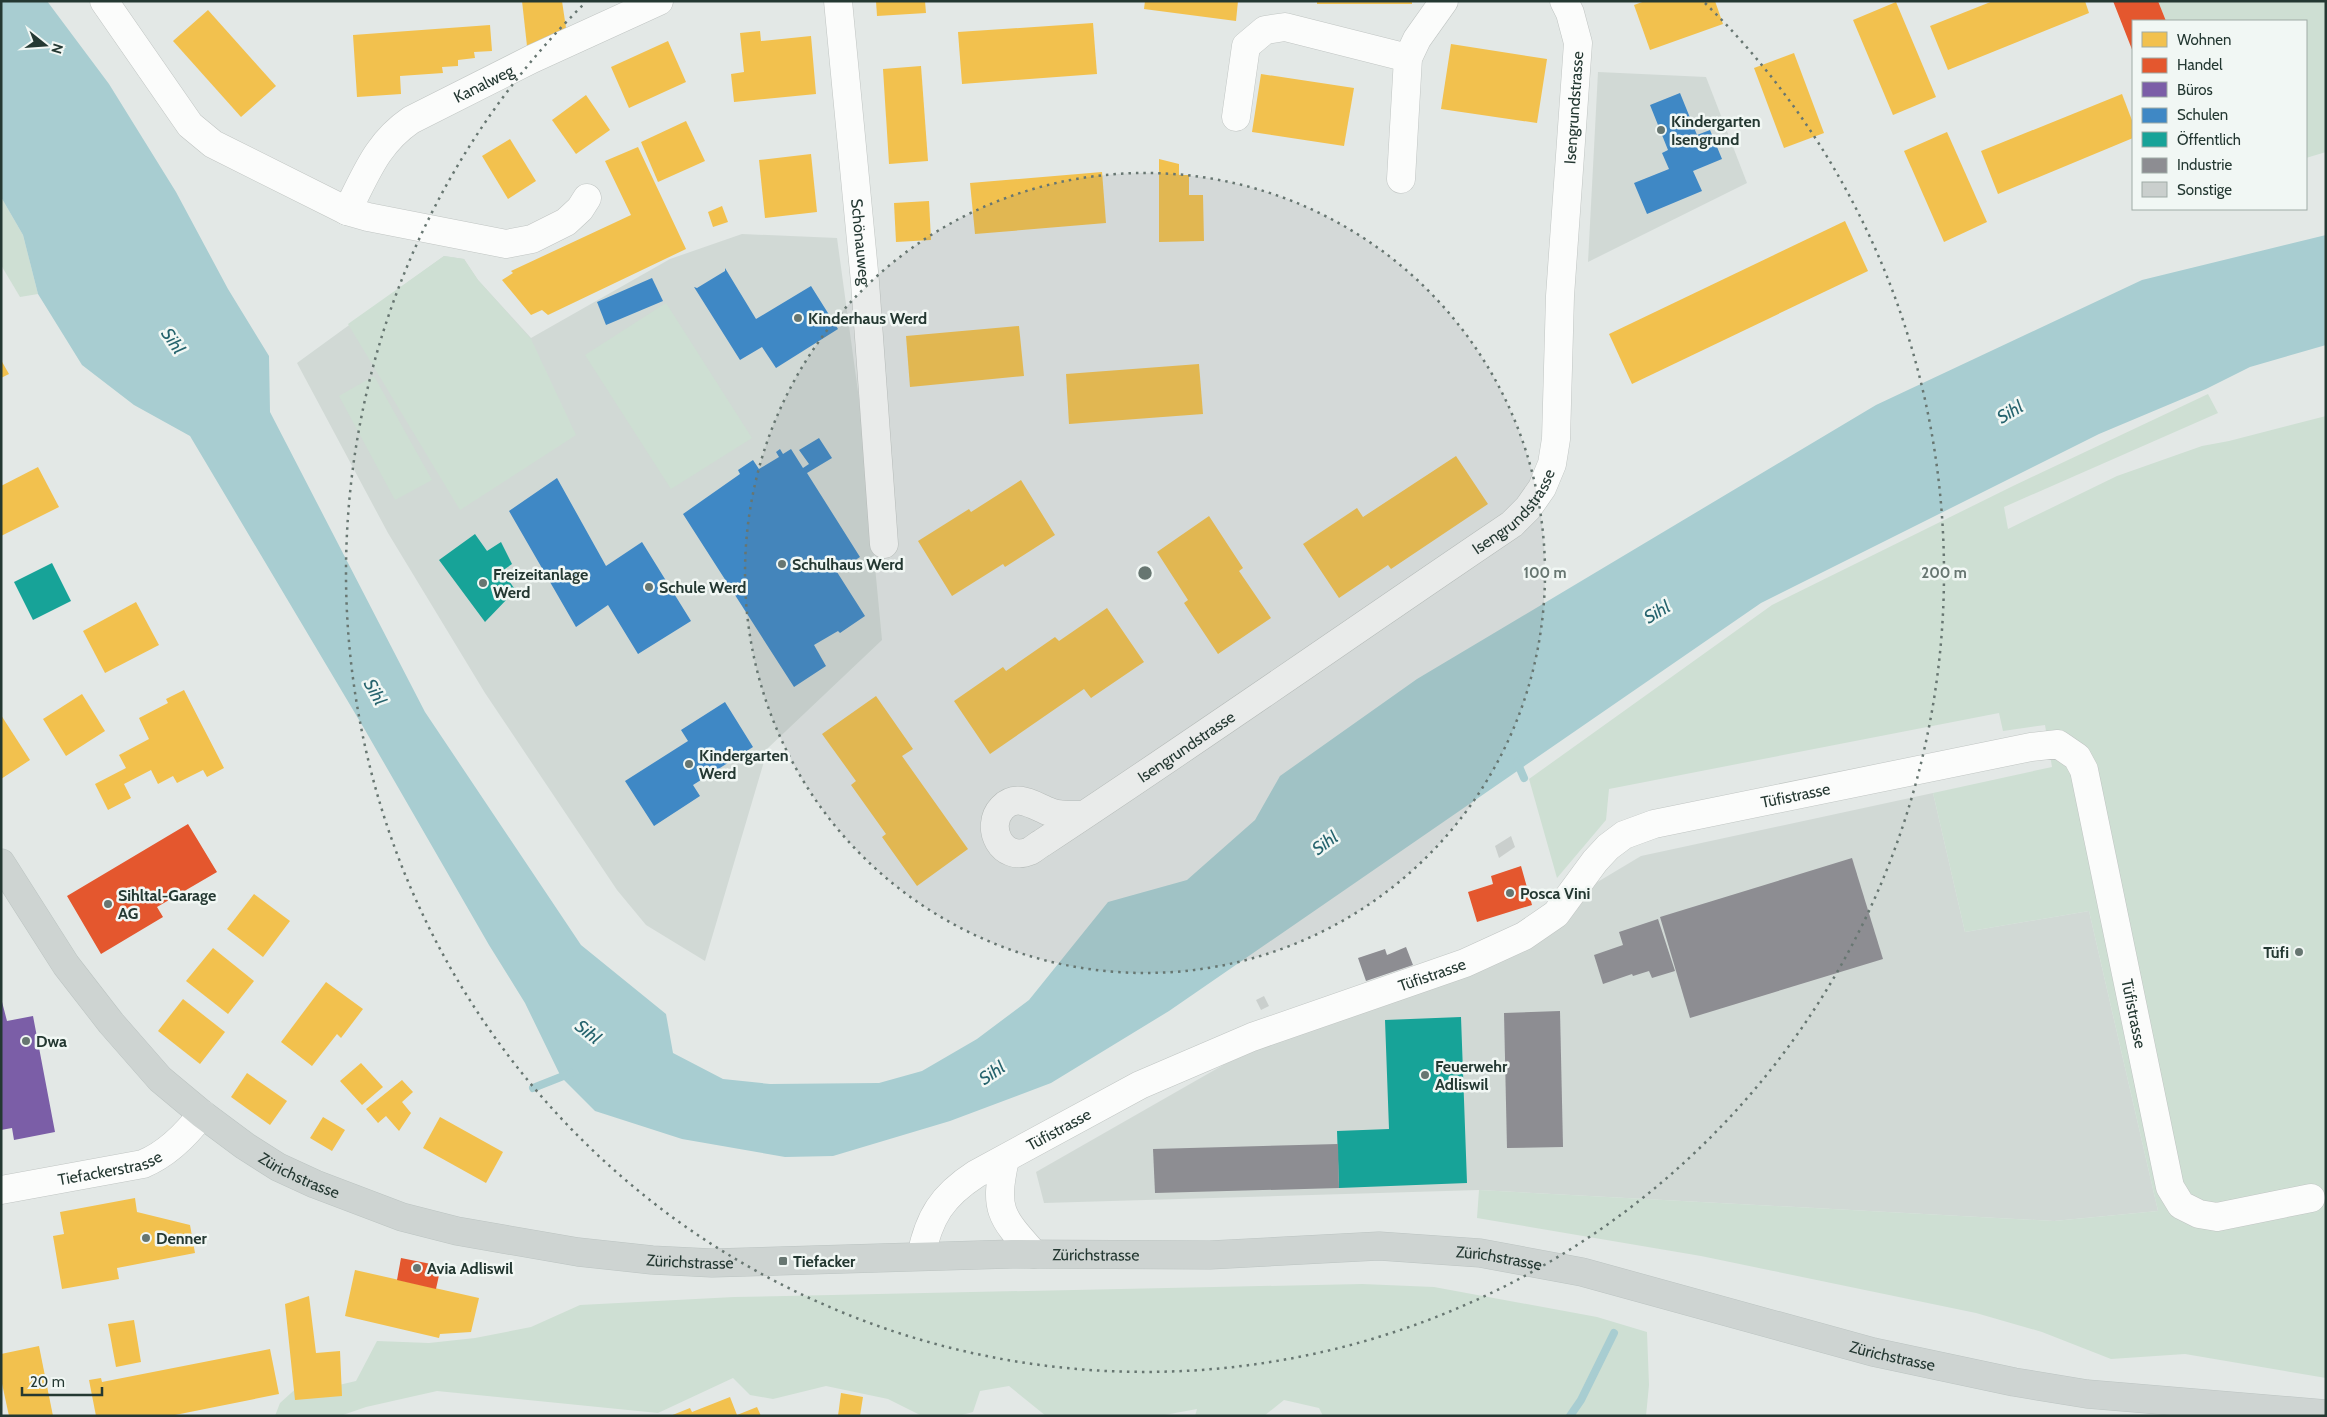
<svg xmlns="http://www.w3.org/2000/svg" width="2327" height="1417" viewBox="0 0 2327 1417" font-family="Cabin,sans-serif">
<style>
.built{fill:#d1d9d5}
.green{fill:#cedfd3}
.water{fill:#a8cdd1}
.homes{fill:#f2c14e}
.shops{fill:#e4572e}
.offices{fill:#7b5ea7}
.schools{fill:#3f88c5}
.public{fill:#17a398}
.industry{fill:#8d8d92}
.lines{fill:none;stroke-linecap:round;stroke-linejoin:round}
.stream{stroke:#a8cdd1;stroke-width:8}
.building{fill:#cacfcd}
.minor-casing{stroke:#c0c5c3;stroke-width:29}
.major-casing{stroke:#bcc4c2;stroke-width:29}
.minor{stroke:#fbfcfb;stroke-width:28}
.major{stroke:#ced4d2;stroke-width:28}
.ring{fill:none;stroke:#677671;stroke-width:2.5;stroke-dasharray:2.5 5}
.poi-dot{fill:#677671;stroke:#f1f7f4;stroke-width:2}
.labels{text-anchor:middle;stroke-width:5;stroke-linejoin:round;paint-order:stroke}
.street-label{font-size:16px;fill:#243832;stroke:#f1f7f4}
.poi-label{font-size:16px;font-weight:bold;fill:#243832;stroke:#f1f7f4;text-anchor:start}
.water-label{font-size:18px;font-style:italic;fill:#25636d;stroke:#f1f7f4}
.centre{fill:#677671;stroke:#f1f7f4;stroke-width:2.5}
.ring-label{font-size:15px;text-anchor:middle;font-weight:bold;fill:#677671;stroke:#f1f7f4;stroke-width:5;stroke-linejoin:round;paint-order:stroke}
</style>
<rect width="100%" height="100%" fill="#e3e8e6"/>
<g class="built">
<path d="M 1598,72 L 1706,77 L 1747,183 L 1588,262 Z"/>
<path d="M 742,234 L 837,238 L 859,399 L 882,640 L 768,748 L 705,961 L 646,925 L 617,890 L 485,693 L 388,533 L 297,363 L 444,256 L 464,259 L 478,280 L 531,338 L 670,259 Z"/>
<path d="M 1933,793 L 1965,932 L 2089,911 L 2158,1211 L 2054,1221 L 1479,1190 L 1044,1203 L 1036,1172 L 1225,1064 L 1484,950 L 1641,856 Z"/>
</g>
<g class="green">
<path d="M 2158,1 L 2326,1 L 2326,152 L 2306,158 L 2306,21 L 2166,21 Z"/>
<path d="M 1,197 L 23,235 L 38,294 L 20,297 L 1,265 Z"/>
<path d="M 444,256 L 464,259 L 478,280 L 531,339 L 576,435 L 460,510 L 348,324 Z"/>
<path d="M 666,303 L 752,438 L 671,489 L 585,355 Z"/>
<path d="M 374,376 L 432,480 L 395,500 L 339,396 Z"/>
<path d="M 2208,394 L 2218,413 L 2004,507 L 2008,529 L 2117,476 L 2202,446 L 2229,441 L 2326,416 L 2326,1378 L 2185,1354 L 2111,1359 L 2042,1332 L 1976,1313 L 1701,1256 L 1477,1218 L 1479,1190 L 2054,1221 L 2158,1211 L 2089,911 L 1965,932 L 1933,793 L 2052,767 L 2045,725 L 2003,731 L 1999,713 L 1609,789 L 1606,820 L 1557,878 L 1529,779 L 1772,605 L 2013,486 Z"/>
<path d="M 1362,1284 L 1434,1287 L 1597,1317 L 1647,1332 L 1649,1385 L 1646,1416 L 1323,1416 L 1319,1408 L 1284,1400 L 1264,1416 L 1195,1416 L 1197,1409 L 1159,1416 L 1046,1416 L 1009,1386 L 980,1391 L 973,1412 L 958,1416 L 922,1416 L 888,1399 L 826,1386 L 773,1399 L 750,1395 L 733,1378 L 658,1413 L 437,1391 L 366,1407 L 340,1416 L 275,1416 L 280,1403 L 301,1384 L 326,1388 L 356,1381 L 377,1341 L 429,1343 L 475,1338 L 531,1327 L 580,1305 L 734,1297 Z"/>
</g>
<path class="water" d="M 1,1 L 47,1 L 109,84 L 176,192 L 228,289 L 269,356 L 270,412 L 425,712 L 581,945 L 666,1014 L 673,1053 L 723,1079 L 770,1084 L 879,1083 L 922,1071 L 977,1039 L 1029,1000 L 1108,902 L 1187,880 L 1255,820 L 1280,776 L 1417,679 L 1876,405 L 2142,280 L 2326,235 L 2326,345 L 2250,367 L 2206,389 L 2099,434 L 1761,603 L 1169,1011 L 1051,1083 L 950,1121 L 833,1156 L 785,1157 L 682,1139 L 595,1111 L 561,1077 L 525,1003 L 489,945 L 365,730 L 190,436 L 134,405 L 82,365 L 38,294 L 23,235 L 1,197 Z"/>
<g class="homes">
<path d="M 522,1 L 562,1 L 566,28 L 527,46 Z"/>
<path d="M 876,1 L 925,1 L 926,13 L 877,16 Z"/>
<path d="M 1145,1 L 1238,1 L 1236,21 L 1144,9 Z"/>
<rect x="1317" y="1" width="95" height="3"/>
<path d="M 1645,1 L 1715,1 L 1723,24 L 1650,50 L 1634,5 Z"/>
<path d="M 1993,1 L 2085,1 L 2089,13 L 1948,70 L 1930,26 Z"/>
<path d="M 1896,2 L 1936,97 L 1893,115 L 1853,20 Z"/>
<path d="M 208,10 L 276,86 L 241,117 L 173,41 Z"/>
<path d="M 1093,23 L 1097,74 L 962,84 L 958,32 Z"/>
<path d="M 490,25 L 492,51 L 474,52 L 475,58 L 458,60 L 458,66 L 442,67 L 443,73 L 400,76 L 401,94 L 357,97 L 353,35 Z"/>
<path d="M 760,31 L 761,41 L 811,36 L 816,94 L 734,102 L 731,74 L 744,72 L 740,33 Z"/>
<path d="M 668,41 L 686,82 L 629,108 L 611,67 Z"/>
<path d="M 1451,44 L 1547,59 L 1537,123 L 1441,109 Z"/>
<path d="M 1794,53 L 1824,133 L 1784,148 L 1754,68 Z"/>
<path d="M 921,66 L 928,161 L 889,164 L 883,69 Z"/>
<path d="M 1261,74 L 1354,88 L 1344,146 L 1252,132 Z"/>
<path d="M 2122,94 L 2133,123 L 2133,138 L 1998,194 L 1981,151 Z"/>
<path d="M 586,95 L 610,130 L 576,154 L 552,120 Z"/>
<path d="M 686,121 L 705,161 L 658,182 L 641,142 Z"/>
<path d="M 1947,132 L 1987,222 L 1944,242 L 1904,151 Z"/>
<path d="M 510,139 L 536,181 L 508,199 L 482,156 Z"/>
<path d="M 638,147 L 686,249 L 548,315 L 542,310 L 531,315 L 502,280 L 513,273 L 511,271 L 631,215 L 605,161 Z"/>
<path d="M 811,154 L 817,212 L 765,218 L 759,160 Z"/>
<path d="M 1159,159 L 1179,164 L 1179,175 L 1189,175 L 1189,195 L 1203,195 L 1204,241 L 1159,242 Z"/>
<path d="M 1102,172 L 1106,223 L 975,234 L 970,183 Z"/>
<path d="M 929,201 L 931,240 L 896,242 L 894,203 Z"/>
<path d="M 722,206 L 728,222 L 713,227 L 708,212 Z"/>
<path d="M 1845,221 L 1868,271 L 1632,384 L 1609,334 Z"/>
<path d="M 1019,326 L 1024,376 L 910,387 L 906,336 Z"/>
<path d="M 1,360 L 9,374 L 1,378 Z"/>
<path d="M 1199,364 L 1203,414 L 1069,424 L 1066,374 Z"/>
<path d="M 1456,456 L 1488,504 L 1391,569 L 1388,565 L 1339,598 L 1303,544 L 1357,508 L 1363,517 Z"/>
<path d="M 38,467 L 59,507 L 1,536 L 1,486 Z"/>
<path d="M 1021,480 L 1055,535 L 1005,567 L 1003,564 L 952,596 L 918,541 L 969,509 L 971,512 Z"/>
<path d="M 1209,516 L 1243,568 L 1239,571 L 1271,618 L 1218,654 L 1184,603 L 1188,600 L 1157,552 Z"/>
<path d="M 136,602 L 159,645 L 105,673 L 83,631 Z"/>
<path d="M 1107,608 L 1144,662 L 1091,698 L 1084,689 L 990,754 L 954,701 L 1003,667 L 1006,671 L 1055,637 L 1059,641 Z"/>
<path d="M 184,690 L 224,768 L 207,777 L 203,770 L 177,783 L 173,776 L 158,784 L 151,770 L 124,784 L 131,798 L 108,810 L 95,784 L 126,768 L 119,755 L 149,739 L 139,718 L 168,703 L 166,699 Z"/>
<path d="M 82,694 L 105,731 L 66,756 L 43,719 Z"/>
<path d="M 876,696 L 913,749 L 902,756 L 968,849 L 917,886 L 882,837 L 886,834 L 851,785 L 856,781 L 822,734 Z"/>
<path d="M 1,715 L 30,760 L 1,779 Z"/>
<path d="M 254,894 L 290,921 L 263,957 L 227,929 Z"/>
<path d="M 213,948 L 254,981 L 228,1014 L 186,981 Z"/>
<path d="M 326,982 L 363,1009 L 341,1038 L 337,1034 L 312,1066 L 281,1042 Z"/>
<path d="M 183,999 L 225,1032 L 200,1064 L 158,1031 Z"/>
<path d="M 361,1063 L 383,1087 L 362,1105 L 340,1081 Z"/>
<path d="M 247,1073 L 287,1101 L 270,1125 L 231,1097 Z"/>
<path d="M 402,1080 L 413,1092 L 402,1102 L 411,1113 L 399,1131 L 386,1116 L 378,1123 L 366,1109 Z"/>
<path d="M 323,1117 L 345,1130 L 332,1151 L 310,1138 Z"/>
<path d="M 440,1117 L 503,1152 L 486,1183 L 423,1148 Z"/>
<path d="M 135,1198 L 137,1212 L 190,1225 L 195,1253 L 117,1268 L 119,1279 L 62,1289 L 53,1236 L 64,1234 L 60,1212 Z"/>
<path d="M 355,1270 L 479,1298 L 471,1332 L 440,1334 L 439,1338 L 345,1316 Z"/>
<path d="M 309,1296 L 316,1353 L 340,1351 L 342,1396 L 295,1400 L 285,1304 Z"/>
<path d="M 134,1320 L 141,1362 L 116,1367 L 108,1324 Z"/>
<path d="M 39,1346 L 53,1416 L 9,1416 L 1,1379 L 1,1354 Z"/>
<path d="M 270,1349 L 279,1394 L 170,1416 L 96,1416 L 89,1380 L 101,1378 L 102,1382 Z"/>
<path d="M 841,1393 L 863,1397 L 860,1416 L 838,1416 Z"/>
<path d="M 730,1397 L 737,1415 L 757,1407 L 761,1416 L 670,1416 L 690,1408 L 692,1412 Z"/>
</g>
<g class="shops">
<path d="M 2113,1 L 2158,1 L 2166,21 L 2133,21 L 2133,52 Z"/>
<path d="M 188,824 L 217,872 L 157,907 L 163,917 L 101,954 L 67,896 Z"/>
<path d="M 1521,866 L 1532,905 L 1477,922 L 1468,892 L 1493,884 L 1491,876 Z"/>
<path d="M 401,1258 L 441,1266 L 436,1289 L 397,1280 Z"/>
</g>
<path class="offices" d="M 1,998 L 7,1021 L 33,1016 L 55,1132 L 14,1140 L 12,1128 L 1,1130 Z"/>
<g class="schools">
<path d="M 1680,93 L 1697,135 L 1710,130 L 1722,159 L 1693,171 L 1702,191 L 1647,214 L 1634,183 L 1669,169 L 1662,153 L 1668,150 L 1650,105 Z"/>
<path d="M 725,268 L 756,319 L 811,286 L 838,329 L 776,368 L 762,347 L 740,360 L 694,287 L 697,288 L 725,271 Z"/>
<path d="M 652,278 L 663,301 L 606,325 L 597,302 Z"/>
<path d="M 819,438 L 832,458 L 807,473 L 860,557 L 837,572 L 865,616 L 840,633 L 838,631 L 814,645 L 826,666 L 794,687 L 683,514 L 740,474 L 738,470 L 753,460 L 759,469 L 779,457 L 776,452 L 780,449 L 783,454 L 791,449 L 803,468 L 809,464 L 799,450 Z"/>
<path d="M 557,478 L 606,566 L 642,542 L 691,621 L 638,654 L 608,605 L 576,627 L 509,511 Z"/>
<path d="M 725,702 L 753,747 L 693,785 L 700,796 L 654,826 L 625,781 L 688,741 L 681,730 Z"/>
</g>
<g class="public">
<path d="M 475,534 L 487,551 L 501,542 L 512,564 L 502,571 L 519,595 L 509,597 L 485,622 L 439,560 Z"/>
<path d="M 52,563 L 71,601 L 33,620 L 14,582 Z"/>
<path d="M 1461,1017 L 1467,1183 L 1339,1188 L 1337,1131 L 1389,1129 L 1385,1020 Z"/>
</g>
<g class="industry">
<path d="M 1852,858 L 1883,959 L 1690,1018 L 1660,917 Z"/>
<path d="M 1658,919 L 1675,971 L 1652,978 L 1649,971 L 1633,976 L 1632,974 L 1603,984 L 1594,955 L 1623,945 L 1619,932 Z"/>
<path d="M 1406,947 L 1413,965 L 1366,981 L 1358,958 L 1385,949 L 1387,955 Z"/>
<path d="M 1560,1011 L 1563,1147 L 1507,1148 L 1504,1013 Z"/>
<path d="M 1338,1144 L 1339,1188 L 1155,1193 L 1153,1149 Z"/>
</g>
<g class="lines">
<g class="stream">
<path d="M 1517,762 L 1524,778"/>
<path d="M 533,1088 L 571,1073"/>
<path d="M 1570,1416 L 1581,1400 L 1614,1333"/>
</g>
</g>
<g class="building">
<path d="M 1511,836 L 1515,847 L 1499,858 L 1495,846 Z"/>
<path d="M 1264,996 L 1269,1006 L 1261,1010 L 1256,1000 Z"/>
</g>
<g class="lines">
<defs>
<g id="minor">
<path d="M 104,1 L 190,125 L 213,144 L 347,211 L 368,217 L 506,244 L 532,239 L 566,222 L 580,209 L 587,198"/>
<path id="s1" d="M 838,1 L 865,282 L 884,544"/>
<path d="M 1236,117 L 1246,46 L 1265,30 L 1285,27 L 1408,58"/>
<path d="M 1401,179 L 1408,58 L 1417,39 L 1444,1"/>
<path id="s2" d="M 347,211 C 366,175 376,144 411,120 L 532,59 L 659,1"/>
<path id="s3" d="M 1084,815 C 1073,815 1060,816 1050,812 C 1034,806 1017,792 1002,808 C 984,827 1002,863 1030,851 C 1034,849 1038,845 1042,843 C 1200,739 1355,630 1512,524 L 1528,508 L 1542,488 L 1552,464 L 1556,439 L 1560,296 L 1578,43 L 1570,13 L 1564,1"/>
<path d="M 1005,1159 C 994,1210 1000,1216 1034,1254"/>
<path id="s4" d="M 1,1190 L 143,1164 C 167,1154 186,1135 202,1114"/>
<path id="s5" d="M 921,1256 C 929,1217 942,1196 976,1174 L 1140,1085 L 1252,1037 L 1465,963 L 1524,936 L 1556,914 L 1595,861 L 1608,847 L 1624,835 L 1654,824 L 2031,747 L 2058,744 L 2077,757 L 2084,770 L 2170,1187 L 2181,1205 L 2199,1214 L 2217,1217 L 2311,1198"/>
</g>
<g id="major">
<path id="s6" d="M 1,863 L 66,965 L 111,1023 L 160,1079 L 202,1114 L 245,1146 L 278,1167 L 315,1184 L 402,1217 L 457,1231 L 578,1252 L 652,1260 L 712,1263 L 1012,1254 L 1210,1255 L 1379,1246 L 1480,1253 L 1582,1272 L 1873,1352 L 2014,1382 L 2087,1394 L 2326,1414"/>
</g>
</defs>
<use href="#minor" class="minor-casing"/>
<use href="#major" class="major-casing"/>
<use href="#minor" class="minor"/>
<use href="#major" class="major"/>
</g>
<circle cx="1145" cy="573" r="400" fill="#677671" fill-opacity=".12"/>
<g class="ring">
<circle cx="1145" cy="573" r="400"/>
<path d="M1705 3A799 799 0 1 1 585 3"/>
</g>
<g class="poi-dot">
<circle cx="1661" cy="130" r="5"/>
<circle cx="798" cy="318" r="5"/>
<circle cx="782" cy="564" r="5"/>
<circle cx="483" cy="583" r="5"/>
<circle cx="649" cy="587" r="5"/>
<circle cx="689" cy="764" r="5"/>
<circle cx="1510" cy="893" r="5"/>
<circle cx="108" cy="904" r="5"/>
<circle cx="2299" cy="952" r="5"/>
<circle cx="26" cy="1041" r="5"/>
<circle cx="1425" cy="1075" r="5"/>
<circle cx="146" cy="1238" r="5"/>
<rect x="778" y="1256" width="10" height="10" rx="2.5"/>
<circle cx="417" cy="1268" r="5"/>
</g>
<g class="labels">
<g class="street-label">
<text dy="6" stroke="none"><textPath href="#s2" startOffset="194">Kanalweg</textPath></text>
<text dy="6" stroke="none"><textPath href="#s3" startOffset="1171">Isengrundstrasse</textPath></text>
<text dy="6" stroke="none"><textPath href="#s1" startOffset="242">Schönauweg</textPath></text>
<text dy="6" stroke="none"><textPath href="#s3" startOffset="751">Isengrundstrasse</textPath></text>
<text dy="6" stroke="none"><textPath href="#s3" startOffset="346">Isengrundstrasse</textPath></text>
<text dy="6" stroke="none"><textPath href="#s5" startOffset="1021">Tüfistrasse</textPath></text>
<text dy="6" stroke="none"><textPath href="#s5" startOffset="601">Tüfistrasse</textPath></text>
<text dy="6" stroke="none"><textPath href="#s5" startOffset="1575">Tüfistrasse</textPath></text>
<text dy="6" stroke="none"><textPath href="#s5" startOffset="196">Tüfistrasse</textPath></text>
<text dy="6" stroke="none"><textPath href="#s4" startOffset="111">Tiefackerstrasse</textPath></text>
<text dy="6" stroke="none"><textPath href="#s6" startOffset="439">Zürichstrasse</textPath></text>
<text dy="6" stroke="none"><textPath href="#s6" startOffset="1248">Zürichstrasse</textPath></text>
<text dy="6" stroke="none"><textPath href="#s6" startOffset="1652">Zürichstrasse</textPath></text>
<text dy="6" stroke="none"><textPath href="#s6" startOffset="842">Zürichstrasse</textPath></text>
<text dy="6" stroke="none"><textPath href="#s6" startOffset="2058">Zürichstrasse</textPath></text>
</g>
<g class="poi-label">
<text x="1671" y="127">Kindergarten<tspan x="1671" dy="18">Isengrund</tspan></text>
<text x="808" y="324">Kinderhaus Werd</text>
<text x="792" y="570">Schulhaus Werd</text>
<text x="493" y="580">Freizeitanlage<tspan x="493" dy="18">Werd</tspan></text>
<text x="659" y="593">Schule Werd</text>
<text x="699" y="761">Kindergarten<tspan x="699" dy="18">Werd</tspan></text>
<text x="1520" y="899">Posca Vini</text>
<text x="118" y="901">Sihltal-Garage<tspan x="118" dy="18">AG</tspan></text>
<text x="2289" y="958" text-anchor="end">Tüfi</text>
<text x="36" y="1047">Dwa</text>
<text x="1435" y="1072">Feuerwehr<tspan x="1435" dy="18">Adliswil</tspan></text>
<text x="156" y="1244">Denner</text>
<text x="793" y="1267">Tiefacker</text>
<text x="427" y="1274">Avia Adliswil</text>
</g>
<g class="water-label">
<text transform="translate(173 341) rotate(56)" y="6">Sihl</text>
<text transform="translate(2010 412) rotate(-30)" y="6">Sihl</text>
<text transform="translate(1657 612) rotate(-30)" y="6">Sihl</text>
<text transform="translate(375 692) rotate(61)" y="6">Sihl</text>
<text transform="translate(1325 843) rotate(-36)" y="6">Sihl</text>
<text transform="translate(588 1032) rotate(39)" y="6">Sihl</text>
<text transform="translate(992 1073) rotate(-34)" y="6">Sihl</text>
</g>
</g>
<circle cx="1145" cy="573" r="8" class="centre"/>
<g class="ring-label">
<text x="1545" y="578">100 m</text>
<text x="1944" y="578">200 m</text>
</g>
<rect width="2327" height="1417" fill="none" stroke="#243832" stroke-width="5"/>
<rect x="2132" y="20" width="175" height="190" fill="#f1f7f4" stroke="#9faba6"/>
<rect x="2142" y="32" width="25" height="15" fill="#f2c14e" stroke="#9faba6"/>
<text x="2177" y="45" font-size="15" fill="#243832">Wohnen</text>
<rect x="2142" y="58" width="25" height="15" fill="#e4572e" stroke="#9faba6"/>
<text x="2177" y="70" font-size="15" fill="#243832">Handel</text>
<rect x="2142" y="82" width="25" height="15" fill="#7b5ea7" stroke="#9faba6"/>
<text x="2177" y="95" font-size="15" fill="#243832">Büros</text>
<rect x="2142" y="108" width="25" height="15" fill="#3f88c5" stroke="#9faba6"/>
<text x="2177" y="120" font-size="15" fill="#243832">Schulen</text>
<rect x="2142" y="132" width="25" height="15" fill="#17a398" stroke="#9faba6"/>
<text x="2177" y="145" font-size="15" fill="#243832">Öffentlich</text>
<rect x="2142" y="158" width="25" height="15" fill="#8d8d92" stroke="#9faba6"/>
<text x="2177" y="170" font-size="15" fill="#243832">Industrie</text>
<rect x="2142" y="182" width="25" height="15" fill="#cacfcd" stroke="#9faba6"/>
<text x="2177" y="195" font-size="15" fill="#243832">Sonstige</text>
<g transform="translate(45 45) rotate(107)" stroke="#f1f7f4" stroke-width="4" paint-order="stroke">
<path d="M0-4L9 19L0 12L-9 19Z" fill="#243832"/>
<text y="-8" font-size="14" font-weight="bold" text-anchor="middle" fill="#243832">N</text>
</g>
<path d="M22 1387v8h80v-8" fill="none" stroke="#243832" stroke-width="2.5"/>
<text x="30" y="1387" font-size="15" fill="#243832" stroke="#f1f7f4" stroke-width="4" paint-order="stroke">20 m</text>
</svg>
